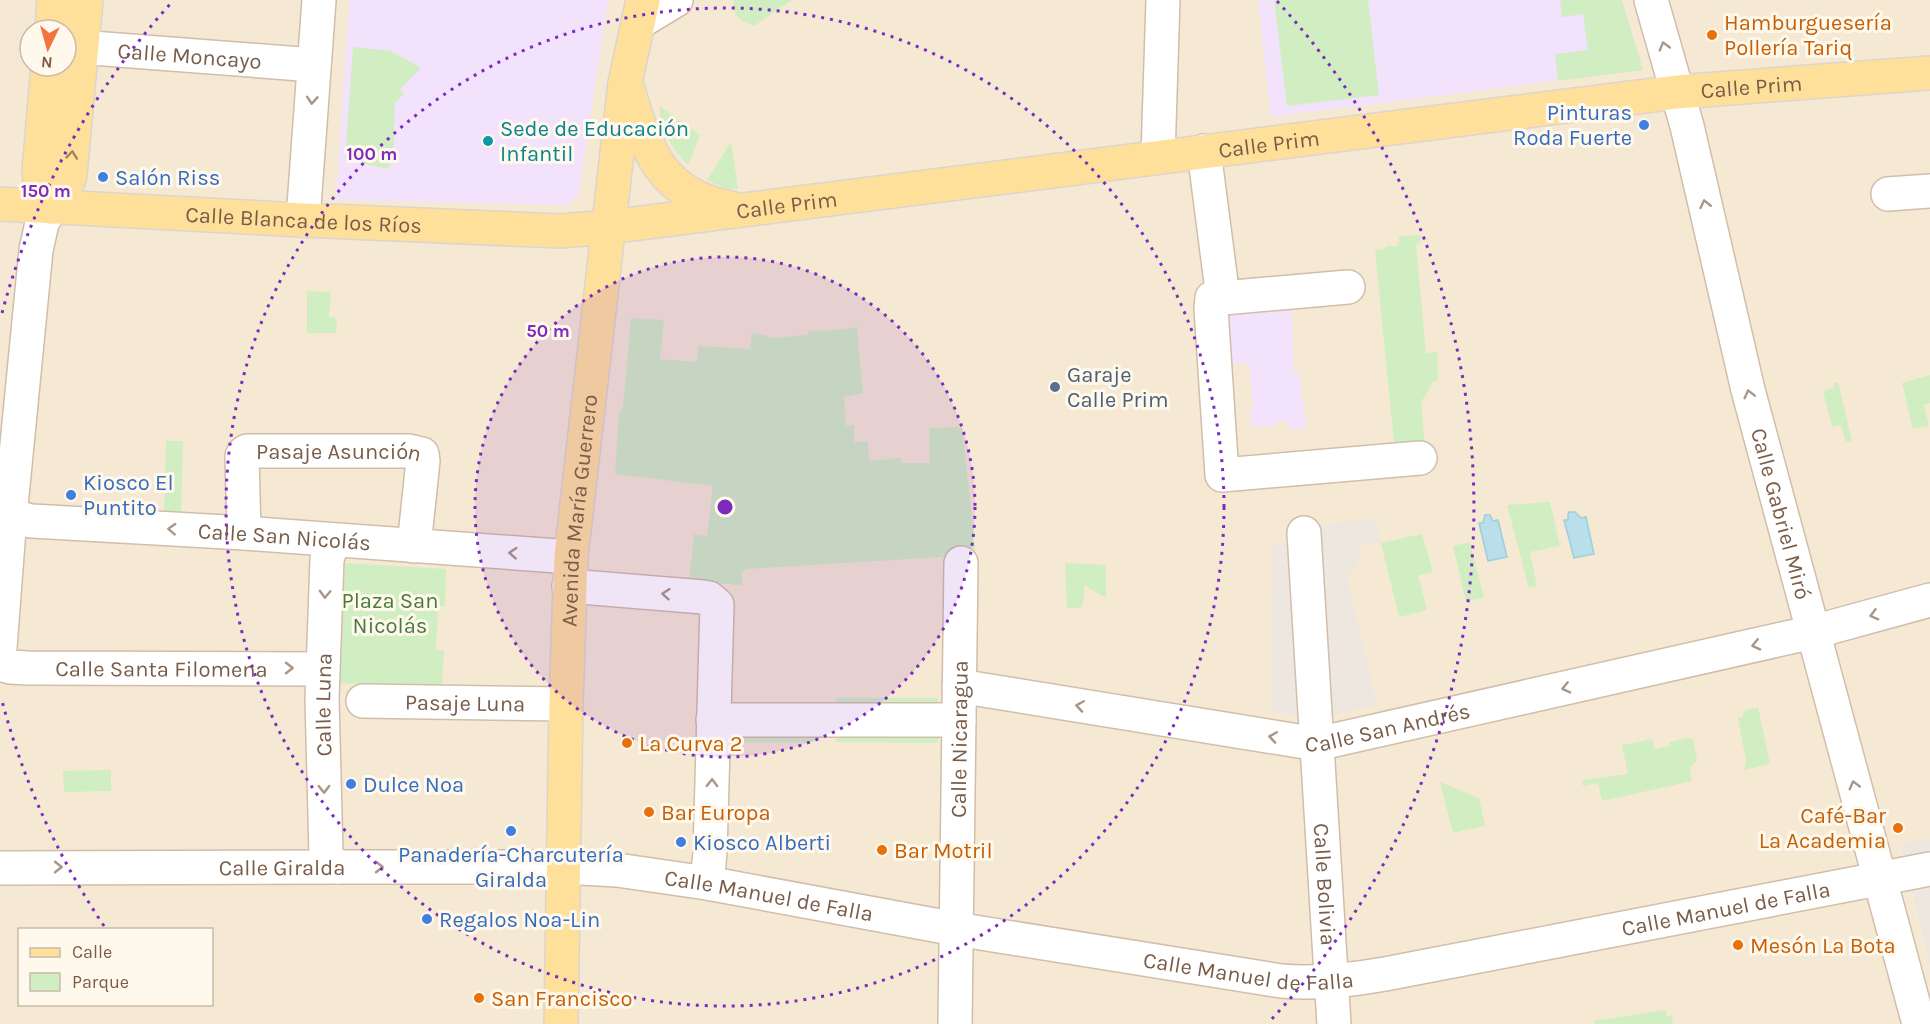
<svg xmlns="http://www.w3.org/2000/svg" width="1930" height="1024" viewBox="0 0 1930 1024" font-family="Karla,sans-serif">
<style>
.residential{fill:#f6e9d3;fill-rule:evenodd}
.industrial{fill:#eee7e0}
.education{fill:#f3e2fb}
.green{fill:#d1edc2}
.water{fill:#b8dfea;stroke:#9dcedc;stroke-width:1.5}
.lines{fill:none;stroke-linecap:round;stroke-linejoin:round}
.minor-casing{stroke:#d1beaa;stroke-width:36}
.major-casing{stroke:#dcd5cf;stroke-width:36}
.minor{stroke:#fff;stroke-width:33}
.major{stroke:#ffe09b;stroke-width:33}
.oneway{stroke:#a99688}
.oneway2{stroke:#a28461}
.ring{fill:none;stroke:#7b2cbf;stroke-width:3;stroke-dasharray:3 6}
.food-dot{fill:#e8710a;stroke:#fff9ed;stroke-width:2}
.shop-dot{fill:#3f7fe0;stroke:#fff9ed;stroke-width:2}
.culture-dot{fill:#0f9aa8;stroke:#fff9ed;stroke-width:2}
.service-dot{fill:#5c6f8a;stroke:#fff9ed;stroke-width:2}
.labels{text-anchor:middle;stroke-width:6;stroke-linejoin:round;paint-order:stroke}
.food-label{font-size:22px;fill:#c56008;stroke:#fff9ed;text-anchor:start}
.street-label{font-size:22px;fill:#7a5d48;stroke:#fff9ed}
.shop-label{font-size:22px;fill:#366cbe;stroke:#fff9ed;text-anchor:start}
.culture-label{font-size:22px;fill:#0d838f;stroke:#fff9ed;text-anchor:start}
.service-label{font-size:22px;fill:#4e5e75;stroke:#fff9ed;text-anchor:start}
.park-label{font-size:22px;fill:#4a7a3c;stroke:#fff9ed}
.centre{fill:#7b2cbf;stroke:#fff9ed;stroke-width:3}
.ring-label{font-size:18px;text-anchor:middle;font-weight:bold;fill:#7b2cbf;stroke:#fff9ed;stroke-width:6;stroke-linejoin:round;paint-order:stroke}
</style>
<rect width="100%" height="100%" fill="#fef6e5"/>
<path class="residential" d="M 0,0 L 1930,0 L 1930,838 L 1900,845 L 1930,968 L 1930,1024 L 0,1024 ZM 30,30 L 66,30 L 66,66 L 30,66 ZM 20,930 L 212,930 L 212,1004 L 20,1004 Z"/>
<g class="industrial">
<path d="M 1376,519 L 1381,543 L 1360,543 L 1360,558 L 1356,568 L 1353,571 L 1346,572 L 1377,705 L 1326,717 L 1305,717 L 1271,712 L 1273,543 L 1294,542 L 1314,525 Z"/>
<path d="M 1930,838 L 1930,968 L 1900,844 Z"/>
</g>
<g class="education">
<path d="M 349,0 L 608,0 L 578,196 L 567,205 L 336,200 Z"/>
<path d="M 1258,0 L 1622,0 L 1643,70 L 1271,117 Z"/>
<path d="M 1291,297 L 1294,372 L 1299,372 L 1306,429 L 1289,429 L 1287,421 L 1275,422 L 1275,427 L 1251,427 L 1251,407 L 1253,404 L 1249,363 L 1220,366 L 1219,304 Z"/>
</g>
<g class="green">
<path d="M 734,0 L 792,0 L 754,26 C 741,22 731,15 734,0 Z"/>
<path d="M 1274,0 L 1368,0 L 1379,95 L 1287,106 Z"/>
<path d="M 1560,0 L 1622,0 L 1643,70 L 1558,81 L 1555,54 L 1588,50 L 1583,14 L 1562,17 Z"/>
<path d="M 353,47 L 391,51 L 421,68 L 400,89 L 404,94 L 395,103 L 393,161 L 387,169 L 345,159 Z"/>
<path d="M 659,106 L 700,135 L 688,165 C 670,146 663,132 659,106 Z"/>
<path d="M 731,142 L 738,189 L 726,189 L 707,180 Z"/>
<path d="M 1422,235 L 1420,243 L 1416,244 L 1426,353 L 1437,352 L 1438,380 L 1433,382 L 1424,398 L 1421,400 L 1425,451 L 1395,453 L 1375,250 L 1385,249 L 1386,246 L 1397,246 L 1399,241 L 1399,236 Z"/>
<path d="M 307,291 L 331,292 L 329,317 L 337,318 L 336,333 L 307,333 Z"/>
<path d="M 631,318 L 664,320 L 660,359 L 697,362 L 698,346 L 750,349 L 752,333 L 768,336 L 770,338 L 808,335 L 809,331 L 836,330 L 857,327 L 863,393 L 844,397 L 846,426 L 854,425 L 854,442 L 868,442 L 869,461 L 901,458 L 902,463 L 930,463 L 929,428 L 962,427 L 976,555 L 747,569 L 742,572 L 742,585 L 689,581 L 694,534 L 707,536 L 713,486 L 615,474 L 619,412 L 623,408 Z"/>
<path d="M 1930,375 L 1930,403 L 1924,405 L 1929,426 L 1913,429 L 1902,383 Z"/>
<path d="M 1838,382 L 1852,441 L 1846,442 L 1841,425 L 1832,427 L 1823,391 L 1834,388 L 1834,383 Z"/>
<path d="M 166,441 L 183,441 L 181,514 L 164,513 Z"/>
<path d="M 1550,502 L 1560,546 L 1530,552 L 1537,586 L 1529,588 L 1507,505 Z"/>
<path d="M 1422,534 L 1433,572 L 1418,576 L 1427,610 L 1399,617 L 1381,543 Z"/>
<path d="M 1470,542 L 1484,598 L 1466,601 L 1453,546 Z"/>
<path d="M 345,563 L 446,569 L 445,606 L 438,606 L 436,650 L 444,651 L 442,688 L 340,683 Z"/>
<path d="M 1065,563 L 1106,565 L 1106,598 L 1084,585 L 1084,599 L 1081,608 L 1067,608 Z"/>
<rect x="836" y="698" width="102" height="17"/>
<path d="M 1758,707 L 1770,764 L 1744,770 L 1746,760 L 1738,718 L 1742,717 L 1744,711 Z"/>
<path d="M 836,726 L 938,727 L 938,743 L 836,742 Z"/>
<rect x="744" y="727" width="71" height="15"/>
<path d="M 1689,738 L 1693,739 L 1697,760 L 1690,768 L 1692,781 L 1602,801 L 1598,783 L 1583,786 L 1582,780 L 1628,774 L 1622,745 L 1652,739 L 1655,749 L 1670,746 L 1669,742 Z"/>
<path d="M 111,770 L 111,791 L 64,792 L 63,771 Z"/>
<path d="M 1440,782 L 1479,798 L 1485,826 L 1453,833 Z"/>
<path d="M 1666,1010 L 1667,1016 L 1673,1015 L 1672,1024 L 1595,1024 L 1594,1021 Z"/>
</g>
<g class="water">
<path d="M 1569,512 L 1575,512 L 1581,518 L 1586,517 L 1594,554 L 1574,558 L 1564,520 L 1568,520 L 1568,514 Z"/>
<path d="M 1485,515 L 1490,515 L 1493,521 L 1498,520 L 1507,557 L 1488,561 L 1479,523 L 1483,523 Z"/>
</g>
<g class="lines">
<defs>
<g id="minor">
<path id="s1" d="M 1651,0 L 1687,126 L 1748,390 L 1919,1024"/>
<path d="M 638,23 L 676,0"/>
<path id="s2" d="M 66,46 L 314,65"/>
<path d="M 1204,151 L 1223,298 L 1212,298 L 1211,309 L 1222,475 L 1420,458"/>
<path d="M 1158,156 L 1163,0"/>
<path d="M 1888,194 L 1930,191"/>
<path d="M 303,220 L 319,0"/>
<path d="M 1223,298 L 1348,287"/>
<path id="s3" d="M 0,513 L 31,521 L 50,522 L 244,533 L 571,557"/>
<path id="s4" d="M 244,533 L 242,456 L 244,453 L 247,451 L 409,451 L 422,454 L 423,461 L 414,546"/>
<path id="s5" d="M 1304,533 L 1334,1024"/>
<path d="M 569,586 L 703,597 L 709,598 L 717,605 L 710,853 L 707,883"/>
<path d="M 0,648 L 10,516 L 36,250 L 42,223 L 51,207"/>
<path id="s6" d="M 0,664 L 10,667 L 29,668 L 322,669"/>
<path id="s7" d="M 959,686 L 1317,744 L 1813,632 L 1930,600"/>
<path id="s8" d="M 363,701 L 566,704"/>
<path d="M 713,720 L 959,720"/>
<path id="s9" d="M 338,867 L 328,860 L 326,854 L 322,699 L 327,559 L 331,547 L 340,541"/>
<path id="s10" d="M 0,868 L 338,867 L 563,867 L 617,870 L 707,883 L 956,929 L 1281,981 C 1317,984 1350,980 1385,974 L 1930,869"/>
<path id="s11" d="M 955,1024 L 961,563"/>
</g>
<g id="major">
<path d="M 52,30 L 54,0"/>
<path d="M 48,66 L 39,171 C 40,186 43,195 51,207"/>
<path d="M 628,90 C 646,150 662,196 731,208"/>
<path id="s12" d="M 0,204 L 303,220 L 560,231 L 609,227 L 1677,92 L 1930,73"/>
<path d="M 51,207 C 60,197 66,189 70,175 L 86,0"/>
<path id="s13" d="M 561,1024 L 566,704 L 571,557 L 625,83 L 643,0"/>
</g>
</defs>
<use href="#minor" class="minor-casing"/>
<use href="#major" class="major-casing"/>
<use href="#minor" class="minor"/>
<use href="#major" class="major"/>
</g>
<defs><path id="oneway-chevron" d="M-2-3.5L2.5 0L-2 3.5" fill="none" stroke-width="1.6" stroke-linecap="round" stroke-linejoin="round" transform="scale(1.5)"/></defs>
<g class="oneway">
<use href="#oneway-chevron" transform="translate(1664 46) rotate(-106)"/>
<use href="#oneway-chevron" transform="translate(312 100) rotate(94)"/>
<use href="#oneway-chevron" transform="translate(1705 204) rotate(-103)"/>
<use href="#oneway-chevron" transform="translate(1749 394) rotate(-104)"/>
<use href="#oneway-chevron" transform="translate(172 529) rotate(-177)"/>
<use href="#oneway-chevron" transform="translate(513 553) rotate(-176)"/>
<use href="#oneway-chevron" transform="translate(325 594) rotate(92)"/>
<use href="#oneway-chevron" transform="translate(666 594) rotate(-175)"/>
<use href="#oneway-chevron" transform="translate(1874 615) rotate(165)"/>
<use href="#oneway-chevron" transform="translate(1756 645) rotate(167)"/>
<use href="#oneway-chevron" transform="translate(289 668)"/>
<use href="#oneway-chevron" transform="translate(1566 688) rotate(167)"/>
<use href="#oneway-chevron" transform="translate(1080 706) rotate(-171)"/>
<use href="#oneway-chevron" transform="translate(1273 737) rotate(-171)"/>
<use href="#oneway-chevron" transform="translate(712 783) rotate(-89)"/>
<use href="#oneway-chevron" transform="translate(1854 785) rotate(-105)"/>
<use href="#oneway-chevron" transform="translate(324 789) rotate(89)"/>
<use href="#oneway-chevron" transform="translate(58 867)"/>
<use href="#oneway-chevron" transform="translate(379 867)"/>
</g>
<use class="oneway2" href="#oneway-chevron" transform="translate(72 155) rotate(-84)"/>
<circle cx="725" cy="507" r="250" fill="#7b2cbf" fill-opacity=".12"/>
<g class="ring">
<circle cx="725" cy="507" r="250"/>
<circle cx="725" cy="507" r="499"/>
<path d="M104 926A749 749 0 0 1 2 701M2 313A749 749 0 0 1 173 1M1277 1A749 749 0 0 1 1268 1023"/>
</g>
<g class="food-dot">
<circle cx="1712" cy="35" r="6"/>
<circle cx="627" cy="743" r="6"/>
<circle cx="649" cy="812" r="6"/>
<circle cx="1898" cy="828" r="6"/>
<circle cx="882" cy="850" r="6"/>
<circle cx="1738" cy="945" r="6"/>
<circle cx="479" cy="998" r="6"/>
</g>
<g class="shop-dot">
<circle cx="1644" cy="125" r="6"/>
<circle cx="103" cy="177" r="6"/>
<circle cx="71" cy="495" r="6"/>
<circle cx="351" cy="784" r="6"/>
<circle cx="511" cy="831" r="6"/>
<circle cx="681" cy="842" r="6"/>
<circle cx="427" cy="919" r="6"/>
</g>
<circle class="culture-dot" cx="488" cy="141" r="6"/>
<circle class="service-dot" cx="1055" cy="387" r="6"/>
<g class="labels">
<g class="food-label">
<text x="1724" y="30">Hamburguesería<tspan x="1724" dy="25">Pollería Tariq</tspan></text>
<text x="639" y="751">La Curva 2</text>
<text x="661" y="820">Bar Europa</text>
<text x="1886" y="823" text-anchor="end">Café-Bar<tspan x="1886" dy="25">La Academia</tspan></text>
<text x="894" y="858">Bar Motril</text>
<text x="1750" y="953">Mesón La Bota</text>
<text x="491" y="1006">San Francisco</text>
</g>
<g class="street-label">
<text dy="8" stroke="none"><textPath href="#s2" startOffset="124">Calle Moncayo</textPath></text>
<text dy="8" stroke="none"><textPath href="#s12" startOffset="1761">Calle Prim</textPath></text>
<text dy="8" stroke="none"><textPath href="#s12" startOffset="1275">Calle Prim</textPath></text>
<text dy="8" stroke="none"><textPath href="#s12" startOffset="789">Calle Prim</textPath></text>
<text dy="8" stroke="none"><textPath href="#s12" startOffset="304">Calle Blanca de los Ríos</textPath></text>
<text dy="8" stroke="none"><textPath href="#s4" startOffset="176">Pasaje Asunción</textPath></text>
<text dy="8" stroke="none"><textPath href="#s13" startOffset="514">Avenida María Guerrero</textPath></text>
<text dy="8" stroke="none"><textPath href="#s1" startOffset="530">Calle Gabriel Miró</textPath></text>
<text dy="8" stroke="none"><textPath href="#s3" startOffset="286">Calle San Nicolás</textPath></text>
<text dy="8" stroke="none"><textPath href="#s6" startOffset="162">Calle Santa Filomena</textPath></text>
<text dy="8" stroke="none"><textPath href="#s8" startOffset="102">Pasaje Luna</textPath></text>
<text dy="8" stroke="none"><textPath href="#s9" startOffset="168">Calle Luna</textPath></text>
<text dy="8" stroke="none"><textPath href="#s7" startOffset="435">Calle San Andrés</textPath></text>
<text dy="8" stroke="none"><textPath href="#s11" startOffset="285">Calle Nicaragua</textPath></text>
<text dy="8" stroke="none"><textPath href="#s10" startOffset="282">Calle Giralda</textPath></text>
<text dy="8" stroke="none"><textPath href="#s5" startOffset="352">Calle Bolivia</textPath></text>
<text dy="8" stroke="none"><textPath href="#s10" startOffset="771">Calle Manuel de Falla</textPath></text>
<text dy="8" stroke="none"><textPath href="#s10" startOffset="1742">Calle Manuel de Falla</textPath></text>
<text dy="8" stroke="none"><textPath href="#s10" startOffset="1257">Calle Manuel de Falla</textPath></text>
</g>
<g class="shop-label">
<text x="1632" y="120" text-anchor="end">Pinturas<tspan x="1632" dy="25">Roda Fuerte</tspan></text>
<text x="115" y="185">Salón Riss</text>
<text x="83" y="490">Kiosco El<tspan x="83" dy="25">Puntito</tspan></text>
<text x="363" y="792">Dulce Noa</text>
<text x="693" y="850">Kiosco Alberti</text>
<text x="511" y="862" text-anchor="middle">Panadería-Charcutería<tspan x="511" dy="25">Giralda</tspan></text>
<text x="439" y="927">Regalos Noa-Lin</text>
</g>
<g class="culture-label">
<text x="500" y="136">Sede de Educación<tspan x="500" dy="25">Infantil</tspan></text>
</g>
<g class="service-label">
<text x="1067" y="382">Garaje<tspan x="1067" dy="25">Calle Prim</tspan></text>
</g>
<g class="park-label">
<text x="390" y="608">Plaza San<tspan x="390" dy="25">Nicolás</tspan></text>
</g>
</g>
<circle cx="725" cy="507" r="9" class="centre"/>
<g class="ring-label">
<text x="372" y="160">100 m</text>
<text x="46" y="197">150 m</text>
<text x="548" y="337">50 m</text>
</g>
<rect x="18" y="928" width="195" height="78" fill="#fff9ed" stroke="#cabbab" stroke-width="1.5"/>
<rect x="30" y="948" width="30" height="9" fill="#ffe09b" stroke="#cabbab" stroke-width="1.5"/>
<text x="72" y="958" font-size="18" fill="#7a5d48">Calle</text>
<rect x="30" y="973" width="30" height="18" fill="#d1edc2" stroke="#cabbab" stroke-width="1.5"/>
<text x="72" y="988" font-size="18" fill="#7a5d48">Parque</text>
<g transform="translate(48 48) rotate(185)"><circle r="28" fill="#fff9ed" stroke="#cabbab" stroke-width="1.5"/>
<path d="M0-4.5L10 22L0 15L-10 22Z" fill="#f17441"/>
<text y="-9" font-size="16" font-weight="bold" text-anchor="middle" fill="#7a5d48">N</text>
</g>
</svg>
